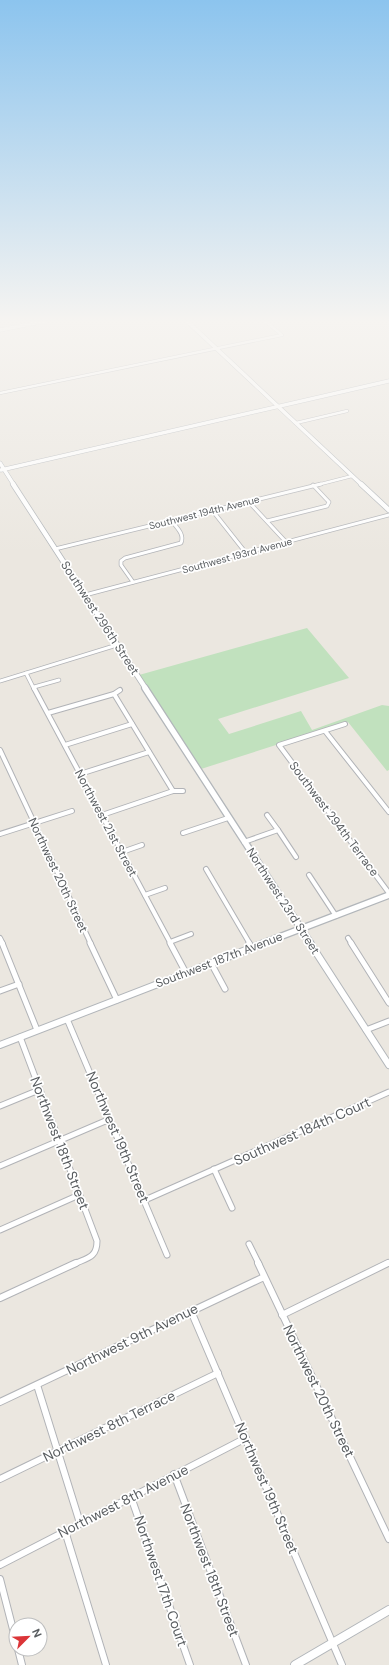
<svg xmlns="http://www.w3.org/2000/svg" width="389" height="1665" viewBox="0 0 389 1665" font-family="'DM Sans',sans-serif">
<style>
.green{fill:#c1e1be}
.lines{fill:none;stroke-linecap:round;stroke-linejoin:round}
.street-far4-casing{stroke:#b1b3b7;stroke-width:3.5}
.street-far3-casing{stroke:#b1b3b7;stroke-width:4.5}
.street-far2-casing{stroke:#b1b3b7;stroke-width:6}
.street-far1-casing{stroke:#b1b3b7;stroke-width:7}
.street-casing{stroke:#b1b3b7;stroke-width:8}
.secondary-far4-casing{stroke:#b2b6ba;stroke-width:4.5}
.secondary-far3-casing{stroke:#b2b6ba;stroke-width:6}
.secondary-far2-casing{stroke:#b2b6ba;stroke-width:8}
.secondary-far1-casing{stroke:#b2b6ba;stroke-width:8}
.secondary-casing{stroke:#b2b6ba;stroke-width:10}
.street-far4{stroke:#fff;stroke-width:2.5}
.street-far3{stroke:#fff;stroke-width:3}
.street-far2{stroke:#fff;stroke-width:4}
.street-far1{stroke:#fff;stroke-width:5}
.street{stroke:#fff;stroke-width:6}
.secondary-far4{stroke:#fff;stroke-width:3.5}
.secondary-far3{stroke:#fff;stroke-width:4.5}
.secondary-far2{stroke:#fff;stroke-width:5.5}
.secondary-far1{stroke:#fff;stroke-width:6}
.secondary{stroke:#fff;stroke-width:8}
.labels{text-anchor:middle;stroke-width:3.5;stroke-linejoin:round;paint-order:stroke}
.far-street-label{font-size:10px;fill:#595d60;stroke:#fff}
.street-label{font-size:12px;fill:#595d60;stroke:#fff}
.near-street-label{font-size:14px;fill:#595d60;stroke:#fff}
</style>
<rect width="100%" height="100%" fill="#ebe7e0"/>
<path class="green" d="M 307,628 L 349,678 L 218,719 L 229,734 L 301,711 L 312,730 L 382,705 L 389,706 L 389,770 L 387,771 L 348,722 L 201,769 L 139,675 Z"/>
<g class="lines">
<defs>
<g id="street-far4">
<path d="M 0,393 L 282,335 L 265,321"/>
<path d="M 296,423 L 347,411"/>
<path d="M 317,485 L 352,476"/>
</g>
<g id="street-far3">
<path d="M 248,501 L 286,542"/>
<path d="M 212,510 L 246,553"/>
<path d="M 267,521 L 327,506 L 329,502 L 313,485"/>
<path d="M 55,549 L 321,484"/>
<path d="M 133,582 L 121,565 L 121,561 L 125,558 L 181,543 C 185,534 176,527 171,520"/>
<path d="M 85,595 L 389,515"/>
<path d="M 26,673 L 34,689"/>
<path d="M 0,681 L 117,645"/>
<path d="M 34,687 L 59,680"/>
</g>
<g id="street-far2">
<path d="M 34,688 L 171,944"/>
<path d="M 114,694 L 173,791"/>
<path d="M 48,713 L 114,694 L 120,690"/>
<path d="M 345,724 L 279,745 L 389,893"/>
<path d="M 325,731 L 389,812"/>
<path d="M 65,745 L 132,724"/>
<path d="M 0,750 L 91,944"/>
<path d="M 80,774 L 149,752"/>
<path d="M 102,815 L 173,791 L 183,791"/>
<path d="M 267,815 L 278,830"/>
<path d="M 183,833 L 228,818"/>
<path d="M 0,834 L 72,811"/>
<path d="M 244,842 L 278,830 L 296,857"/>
<path d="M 122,852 L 142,845"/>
<path d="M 206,869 L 250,944"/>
<path d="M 309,875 L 336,916"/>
<path d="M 145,895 L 165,888"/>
<path d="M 0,938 L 3,944"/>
<path d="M 348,938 L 352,944"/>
<path d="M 170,942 L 191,934"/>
</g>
<g id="street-far1">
<path d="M 2,943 L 37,1030"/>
<path d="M 90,943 L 117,1000"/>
<path d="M 170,943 L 186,973"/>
<path d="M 249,943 L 252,948"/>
<path d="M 351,943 L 389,1003"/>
<path d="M 211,963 L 225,989"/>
<path d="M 0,991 L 19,984"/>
<path d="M 67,1019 L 167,1255"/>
<path d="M 366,1030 L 389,1021"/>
<path d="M 20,1037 L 97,1241 C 97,1258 87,1258 74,1264"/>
<path d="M 0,1106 L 39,1090"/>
<path d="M 0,1166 L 110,1119"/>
<path d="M 214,1169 L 232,1208"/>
<path d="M 145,1200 L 389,1092"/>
<path d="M 0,1230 L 79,1195"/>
<path d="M 249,1244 L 259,1264"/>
<path d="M 386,1264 L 389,1263"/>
</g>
<g id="street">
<path d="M 258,1263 L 389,1539"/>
<path d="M 0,1298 L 76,1263"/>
<path d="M 191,1311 L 342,1665"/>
<path d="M 282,1315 L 388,1263"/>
<path d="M 37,1385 L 80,1523"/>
<path d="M 0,1402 L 264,1277"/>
<path d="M 174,1474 L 246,1665"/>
<path d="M 0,1479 L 218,1373"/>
<path d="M 131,1497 L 190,1665"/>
<path d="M 65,1531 L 106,1665"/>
<path d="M 0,1565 L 246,1438"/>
<path d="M 0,1579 L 16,1641"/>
<path d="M 18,1649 L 22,1665"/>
</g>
<g id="secondary-far4">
<path d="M 187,321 L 362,485"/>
<path d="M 0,330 L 45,321"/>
<path d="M 0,463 L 14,485"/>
<path d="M 1,470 L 389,381"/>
</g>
<g id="secondary-far3">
<path d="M 13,484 L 146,689"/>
<path d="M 361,484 L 389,510"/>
</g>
<g id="secondary-far2">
<path d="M 145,688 L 311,944"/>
<path d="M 261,944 L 389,895"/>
</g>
<g id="secondary-far1">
<path d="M 310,943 L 389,1065"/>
<path d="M 0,1045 L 264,943"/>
</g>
<path id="secondary" d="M 295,1665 L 389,1610"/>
</defs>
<use href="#street-far4" class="street-far4-casing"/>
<use href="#street-far3" class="street-far3-casing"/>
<use href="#street-far2" class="street-far2-casing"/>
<use href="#street-far1" class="street-far1-casing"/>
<use href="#street" class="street-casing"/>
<use href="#secondary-far4" class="secondary-far4-casing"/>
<use href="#secondary-far3" class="secondary-far3-casing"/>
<use href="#secondary-far2" class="secondary-far2-casing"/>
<use href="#secondary-far1" class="secondary-far1-casing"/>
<use href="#secondary" class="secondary-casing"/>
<use href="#street-far4" class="street-far4"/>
<use href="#street-far3" class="street-far3"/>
<use href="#street-far2" class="street-far2"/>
<use href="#street-far1" class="street-far1"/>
<use href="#street" class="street"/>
<use href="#secondary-far4" class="secondary-far4"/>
<use href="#secondary-far3" class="secondary-far3"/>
<use href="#secondary-far2" class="secondary-far2"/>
<use href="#secondary-far1" class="secondary-far1"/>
<use href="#secondary" class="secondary"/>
</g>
<linearGradient id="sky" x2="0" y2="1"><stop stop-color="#8cc4ee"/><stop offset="0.58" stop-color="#f6f4f1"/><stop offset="1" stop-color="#f6f4f1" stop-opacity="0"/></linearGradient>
<rect width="389" height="554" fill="url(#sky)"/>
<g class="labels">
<g class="far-street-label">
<text transform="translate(204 512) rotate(-14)" y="4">Southwest 194th Avenue</text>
<text transform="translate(237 555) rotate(-15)" y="4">Southwest 193rd Avenue</text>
</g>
<g class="street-label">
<text transform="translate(100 618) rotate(57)" y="4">Southwest 296th Street</text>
<text transform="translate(334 819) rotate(53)" y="4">Southwest 294th Terrace</text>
<text transform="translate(106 823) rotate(62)" y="4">Northwest 21st Street</text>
<text transform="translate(58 875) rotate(65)" y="4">Northwest 20th Street</text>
<text transform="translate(283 901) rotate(57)" y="4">Northwest 23rd Street</text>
<text transform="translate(219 960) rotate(-21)" y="4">Southwest 187th Avenue</text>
</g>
<g class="near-street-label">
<text transform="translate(302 1131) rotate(-24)" y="5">Southwest 184th Court</text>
<text transform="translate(118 1137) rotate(67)" y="5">Northwest 19th Street</text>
<text transform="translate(60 1143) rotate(69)" y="5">Northwest 18th Street</text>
<text transform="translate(132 1339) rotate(-26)" y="5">Northwest 9th Avenue</text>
<text transform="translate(319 1391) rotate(64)" y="5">Northwest 20th Street</text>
<text transform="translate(109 1426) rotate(-26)" y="5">Northwest 8th Terrace</text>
<text transform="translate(267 1488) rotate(67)" y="5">Northwest 19th Street</text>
<text transform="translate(123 1501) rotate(-27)" y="5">Northwest 8th Avenue</text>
<text transform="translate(210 1570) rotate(69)" y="5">Northwest 18th Street</text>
<text transform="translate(161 1581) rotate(71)" y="5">Northwest 17th Court</text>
</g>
</g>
<g transform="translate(28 1637) rotate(66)"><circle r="19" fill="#ffffff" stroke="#bdbebf"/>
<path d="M0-3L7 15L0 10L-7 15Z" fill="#db3538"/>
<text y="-6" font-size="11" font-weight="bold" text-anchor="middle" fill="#595d60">N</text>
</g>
</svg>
